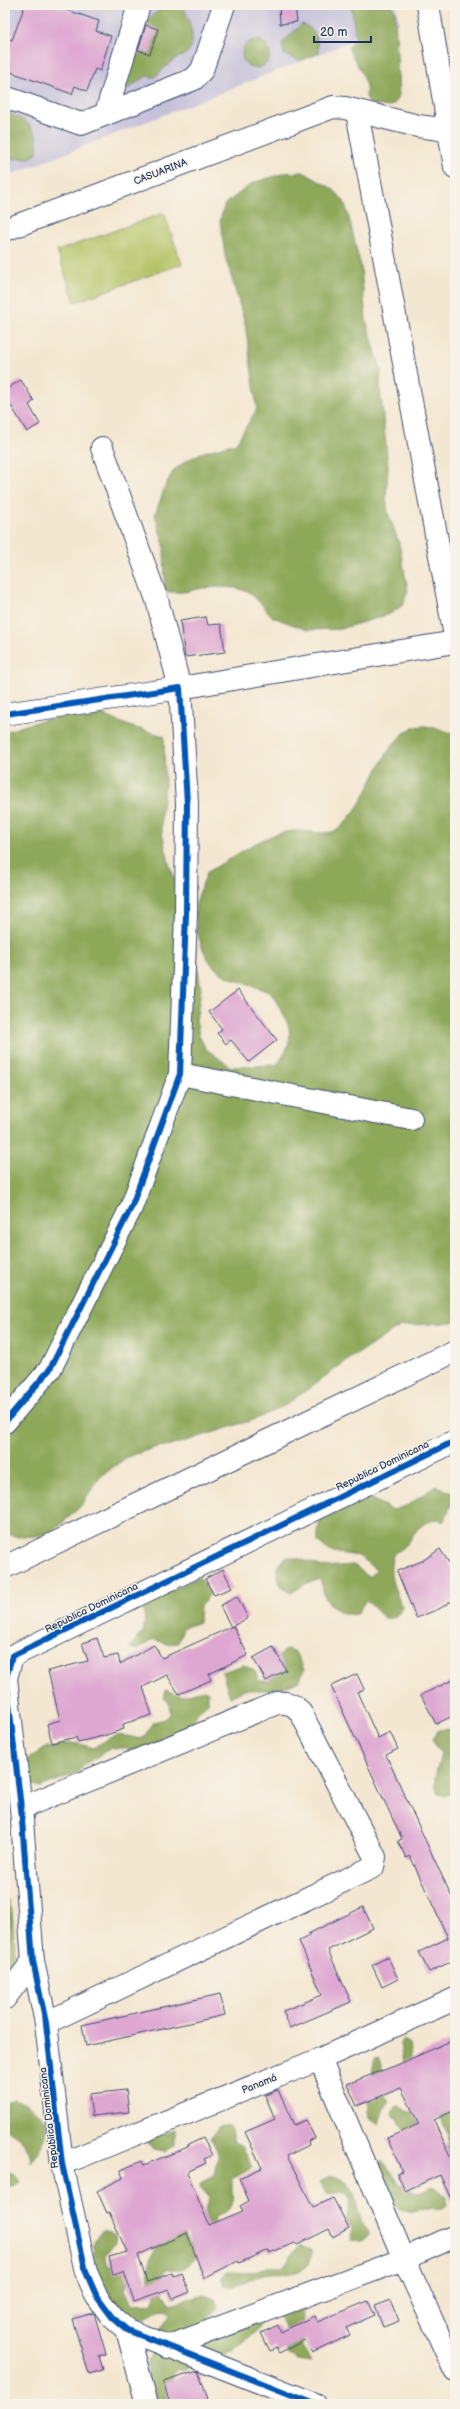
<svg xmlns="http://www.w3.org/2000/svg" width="460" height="2409" viewBox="0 0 460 2409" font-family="'Balsamiq Sans',sans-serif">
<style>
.industrial{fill:#c5c0da}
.green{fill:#b3c264;stroke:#677861}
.forest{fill:#8ea85a;stroke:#546c5c}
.building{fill:#dea7d2}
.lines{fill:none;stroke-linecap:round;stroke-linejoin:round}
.minor-casing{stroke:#3c4b6f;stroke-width:24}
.minor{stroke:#fff;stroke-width:22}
.cycleway-casing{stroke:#f7f3e8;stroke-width:8}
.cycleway{stroke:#0057b8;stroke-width:6}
.labels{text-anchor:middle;stroke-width:3;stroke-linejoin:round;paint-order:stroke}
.street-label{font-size:10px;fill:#1b2f5e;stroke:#f7f3e8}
</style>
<rect width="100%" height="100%" fill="#f7f3e8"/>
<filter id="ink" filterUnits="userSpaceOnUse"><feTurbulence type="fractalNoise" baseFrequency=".025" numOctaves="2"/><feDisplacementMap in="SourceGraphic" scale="8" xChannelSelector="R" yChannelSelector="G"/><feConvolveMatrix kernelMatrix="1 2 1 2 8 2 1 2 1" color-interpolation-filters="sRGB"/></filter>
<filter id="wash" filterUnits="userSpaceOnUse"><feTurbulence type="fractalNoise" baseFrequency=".012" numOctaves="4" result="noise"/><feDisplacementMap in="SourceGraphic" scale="16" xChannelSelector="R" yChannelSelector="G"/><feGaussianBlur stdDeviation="0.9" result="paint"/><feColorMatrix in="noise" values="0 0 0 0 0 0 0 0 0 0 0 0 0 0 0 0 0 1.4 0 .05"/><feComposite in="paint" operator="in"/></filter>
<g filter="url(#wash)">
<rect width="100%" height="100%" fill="#f4e7d1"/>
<path class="industrial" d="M 5,5 L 396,5 L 399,23 L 5,177 Z"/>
<path class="green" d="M 164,213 L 182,264 L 75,302 L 57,251 Z"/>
<g class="forest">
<path d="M 176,5 L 183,7 C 189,17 197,42 188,52 C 183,57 176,57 171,62 C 165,67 161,72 155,77 L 146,76 L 119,95 L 130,59 L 144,52 C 139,24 148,12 176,5 Z"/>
<path d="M 351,5 L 391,5 L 395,12 L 399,96 L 395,103 L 388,107 L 370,104 L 366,97 C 369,79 355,63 348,47 L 356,39 Z"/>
<path d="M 302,24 C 317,30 317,39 319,53 L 300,61 L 284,54 L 282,43 Z"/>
<circle cx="256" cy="54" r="14"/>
<path d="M 5,112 C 26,119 41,129 37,154 L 29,158 L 5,159 Z"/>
<path d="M 303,172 L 333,189 L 344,201 L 349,218 L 361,268 L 366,320 L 381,370 L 380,386 L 388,466 L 386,498 L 388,513 L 399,543 L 408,590 L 403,605 L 390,614 L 340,629 L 307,630 L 273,617 L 251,593 L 236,588 L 219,587 L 202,588 L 184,592 L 165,592 L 164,545 L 155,515 L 166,484 L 174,470 L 186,461 L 201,453 L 236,443 L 257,409 L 245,323 L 225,256 L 220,220 L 225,204 L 253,183 L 285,173 Z"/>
<path d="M 81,712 L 99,713 L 129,726 L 164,736 L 165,784 L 161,817 L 162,833 L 170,867 L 190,914 L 201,990 L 196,1020 L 199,1036 L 206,1049 L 231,1067 L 277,1065 C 300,1034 288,1022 271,993 C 256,986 240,983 225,975 C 203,965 193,927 196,904 C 198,894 204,882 207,872 C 234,858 263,833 294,831 C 308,830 330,838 341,827 C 348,820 355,811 360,803 C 374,781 392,726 423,726 C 434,726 445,731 455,734 L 455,1322 L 401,1326 L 345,1362 L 286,1405 L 256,1419 L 173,1445 L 157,1447 L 127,1457 L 100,1477 L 80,1507 L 54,1531 L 36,1536 L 18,1537 L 5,1533 L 5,732 L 32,723 Z"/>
<path d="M 436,1486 L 451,1492 L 454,1499 L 443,1522 L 438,1519 C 432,1521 424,1523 420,1527 C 409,1537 411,1546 394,1553 C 386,1572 394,1588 402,1606 L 399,1613 L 393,1618 L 384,1618 L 366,1600 L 357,1614 C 345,1617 328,1607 324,1594 C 323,1589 322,1584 320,1579 L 305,1584 L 291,1593 C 278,1587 278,1580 277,1567 L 285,1557 L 294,1557 L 323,1567 L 354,1565 L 369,1577 L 377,1571 L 359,1556 L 331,1552 L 318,1542 C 316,1505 335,1505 365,1496 L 393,1510 L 408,1505 Z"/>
<path d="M 199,1577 L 210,1594 L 200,1606 L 199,1622 L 183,1628 L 178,1643 L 165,1644 L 154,1639 L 137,1650 L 129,1647 L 143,1632 L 145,1620 L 142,1603 Z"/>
<path d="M 287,1649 L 295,1652 L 304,1670 L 299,1681 L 278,1690 L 244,1690 L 230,1697 L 222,1672 L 244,1665 L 255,1671 L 259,1681 L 270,1681 L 277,1658 Z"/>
<path d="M 166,1690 L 181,1696 L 204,1690 L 208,1692 L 208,1703 L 196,1713 L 190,1732 L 131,1757 L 127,1748 L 111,1748 L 85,1764 L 77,1773 L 40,1787 L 29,1783 L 20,1764 L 47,1747 C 55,1749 57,1746 65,1744 C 75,1742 84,1745 94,1748 C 104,1741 114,1733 127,1736 C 133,1737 137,1739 143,1738 L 154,1722 L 165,1719 L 171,1713 L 169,1705 L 164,1698 Z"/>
<path d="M 446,1729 L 455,1731 L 455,1792 L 445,1796 L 438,1793 L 435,1786 L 435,1777 L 441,1754 L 432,1739 L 439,1730 Z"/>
<path d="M 5,1896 C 13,1910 12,1910 13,1925 C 14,1944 19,1953 5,1969 Z"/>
<path d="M 402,2040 L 409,2043 L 413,2070 L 403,2064 L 400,2044 Z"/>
<path d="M 378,2058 C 384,2065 379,2070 379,2077 C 380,2087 385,2094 389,2102 L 384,2109 L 379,2124 L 369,2117 C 365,2102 371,2095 372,2082 C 373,2073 372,2067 375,2059 Z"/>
<path d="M 15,2099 C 54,2118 56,2126 31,2162 C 31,2147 19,2135 5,2129 L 5,2103 Z"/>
<path d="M 400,2105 L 406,2111 L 417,2114 L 418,2126 L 444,2149 L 447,2147 L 448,2135 L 440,2116 L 450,2111 L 455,2113 L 455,2152 L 453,2156 L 449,2157 L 410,2135 L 392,2113 L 396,2106 Z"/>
<path d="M 221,2125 L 230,2126 L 234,2142 L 242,2146 L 252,2168 L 232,2179 C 231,2198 238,2208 216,2217 L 214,2225 L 217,2243 C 210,2228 199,2213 210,2198 L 200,2187 L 200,2183 L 214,2176 C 217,2153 223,2161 211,2138 Z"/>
<path d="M 175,2129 L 175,2144 L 165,2152 L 153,2150 L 145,2140 Z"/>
<path d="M 383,2161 L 399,2185 L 417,2192 C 435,2189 428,2179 447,2197 L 447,2206 C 440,2213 435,2207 427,2208 C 420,2208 415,2212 408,2211 C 390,2209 383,2183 378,2169 Z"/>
<path d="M 5,2170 L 16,2175 L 20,2182 L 14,2187 L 5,2186 Z"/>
<path d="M 330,2175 C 359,2183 353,2197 361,2221 C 363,2226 369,2227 369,2234 C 362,2243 360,2240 351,2239 L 352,2227 L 346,2223 C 348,2212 357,2198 342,2191 L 331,2195 L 327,2194 L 320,2183 Z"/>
<path d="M 182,2229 C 185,2241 195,2246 198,2257 C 183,2265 189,2271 168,2269 L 162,2274 L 161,2286 L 170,2304 L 204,2295 L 216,2299 L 218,2307 L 211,2316 L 184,2338 L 157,2334 L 171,2314 L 168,2311 C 153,2307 145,2325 126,2318 C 112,2300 76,2249 103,2230 L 114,2235 L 115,2242 L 105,2255 L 108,2266 L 124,2265 L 128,2279 L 125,2290 L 132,2305 L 151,2304 C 159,2294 152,2287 149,2278 C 146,2269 156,2242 162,2238 C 168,2234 176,2232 182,2229 Z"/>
<path d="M 300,2246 L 311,2250 C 311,2254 310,2262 307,2265 C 298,2277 275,2272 262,2275 C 251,2278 236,2290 224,2285 L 221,2277 L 227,2271 L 251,2272 L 267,2267 L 282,2267 L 288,2262 L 291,2255 Z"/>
<path d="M 300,2306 L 303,2314 L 301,2345 L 312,2362 L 298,2360 L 287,2353 C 288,2341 288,2323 276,2315 Z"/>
<path d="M 238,2313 L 260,2324 C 257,2333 231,2353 223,2356 L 204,2350 L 207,2342 Z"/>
<path d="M 154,2351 L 188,2364 L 188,2368 L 185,2370 L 176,2369 L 170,2383 L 164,2389 L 168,2404 L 147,2404 L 147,2361 Z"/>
</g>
<g id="blocks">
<g class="building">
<path d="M 25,5 L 52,5 L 99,21 L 96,31 L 111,36 L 100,71 L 95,69 L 87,91 L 75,86 L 72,94 L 5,70 L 5,38 L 12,40 Z"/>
<path d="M 279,5 L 295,5 L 297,22 L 280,24 Z"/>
<path d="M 146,25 L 158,29 L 150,54 L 138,50 Z"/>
<path d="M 21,380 L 34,401 L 29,405 L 40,424 L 27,432 L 5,396 L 5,390 Z"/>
<path d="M 206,617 L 208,625 L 221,624 L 225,652 L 185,657 L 180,621 Z"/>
<path d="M 238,990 L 277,1040 L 249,1062 L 231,1040 L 226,1044 L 217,1033 L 222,1029 L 209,1012 Z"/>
<path d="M 440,1549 L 455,1572 L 455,1599 L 439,1609 L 416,1618 L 397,1571 L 422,1561 Z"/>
<path d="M 223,1569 L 232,1588 L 214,1595 L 205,1579 Z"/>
<path d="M 237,1596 L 248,1618 L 231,1627 L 220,1606 Z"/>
<path d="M 233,1626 L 248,1655 L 209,1674 L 211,1680 L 179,1694 L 167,1675 L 143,1687 L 152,1715 L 123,1724 L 124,1729 L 103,1736 L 78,1742 L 76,1737 L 52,1743 L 47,1724 L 60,1720 L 48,1671 L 88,1661 L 82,1643 L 97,1638 L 104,1658 L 118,1655 L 120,1664 L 154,1645 L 162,1658 Z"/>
<path d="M 273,1647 L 286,1670 L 266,1681 L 253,1658 Z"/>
<path d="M 357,1674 L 364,1689 L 357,1692 L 378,1738 L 390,1732 L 398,1749 L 386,1755 L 455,1904 L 455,1960 L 429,1972 L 419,1952 L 448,1938 L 410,1856 L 406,1858 L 398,1841 L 402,1839 L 331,1686 Z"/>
<path d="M 455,1679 L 455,1715 L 436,1724 L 421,1695 Z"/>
<path d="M 363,1907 L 373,1928 L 328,1950 L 351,2002 L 290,2028 L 283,2011 L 322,1995 L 299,1941 L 309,1936 L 308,1934 Z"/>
<path d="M 388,1957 L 398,1979 L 382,1987 L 372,1965 Z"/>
<path d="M 220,1994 L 225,2015 L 86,2046 L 82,2025 Z"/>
<path d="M 455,2039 L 455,2110 L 434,2120 L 455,2167 L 455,2208 L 440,2175 L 405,2191 L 397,2173 L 402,2171 L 387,2138 L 419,2124 L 401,2088 L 357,2106 L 347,2084 L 397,2065 Z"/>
<path d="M 126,2090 L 129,2112 L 92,2116 L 89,2094 Z"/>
<path d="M 278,2090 L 294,2125 L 306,2120 L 315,2138 L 308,2141 L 309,2145 L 287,2156 L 313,2207 L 333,2198 L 349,2228 L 333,2237 L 329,2229 L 297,2245 L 295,2243 L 269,2253 L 268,2250 L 239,2263 L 238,2261 L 204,2278 L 187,2233 L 138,2255 L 147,2282 L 172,2273 L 174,2276 L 182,2273 L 190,2292 L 173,2299 L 169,2289 L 134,2301 L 124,2271 L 113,2274 L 109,2257 L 127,2252 L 109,2212 L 107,2213 L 97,2191 L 123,2178 L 120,2170 L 142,2161 L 144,2165 L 188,2147 L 188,2145 L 203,2138 L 212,2155 L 204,2159 L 206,2163 L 187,2172 L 209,2225 L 243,2211 L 240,2206 L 249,2201 L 239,2178 L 262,2168 L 245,2132 L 275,2119 L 265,2095 Z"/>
<path d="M 391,2300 L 399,2321 L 383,2327 L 375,2306 Z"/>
<path d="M 368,2301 L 375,2315 L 346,2328 L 350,2335 L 312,2353 L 305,2340 L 279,2353 L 276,2348 L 270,2351 L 261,2333 L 278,2325 L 281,2332 L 314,2316 L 317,2322 Z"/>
<path d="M 94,2313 L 106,2354 L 99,2356 L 103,2370 L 89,2374 L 72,2319 Z"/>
<path d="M 198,2371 L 208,2399 L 193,2404 L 170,2404 L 163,2382 Z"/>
</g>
</g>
</g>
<g filter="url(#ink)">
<use href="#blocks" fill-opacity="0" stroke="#3c4b6f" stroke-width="1"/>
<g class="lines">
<defs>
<g id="minor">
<path d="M 428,5 L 455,167"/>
<path d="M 5,97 L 81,124 L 194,79 L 202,70 L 224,5"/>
<path d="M 357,112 L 455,636"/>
<path d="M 106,113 L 139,5"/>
<path d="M 5,230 L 333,107 L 345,108 L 418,126 L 448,130"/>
<path d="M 102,448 L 157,600 L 180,688 L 455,642"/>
<path d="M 5,714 L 180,688 L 187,803 L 186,914 L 180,1074 L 131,1208 L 50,1369 L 5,1422"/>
<path d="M 180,1074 L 411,1119"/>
<path d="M 5,1567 L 455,1351"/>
<path d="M 21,1808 L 277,1703 C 289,1702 296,1705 302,1715 L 375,1857 L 373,1867 L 46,2023"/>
<path d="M 5,1998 L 33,1961"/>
<path d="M 320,2059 L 404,2259 L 455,2371"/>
<path d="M 62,2164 L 320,2059 L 455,1999"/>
<path d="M 127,2330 L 147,2404"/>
<path d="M 167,2347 L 404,2259 L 455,2236"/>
<path d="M 315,2404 L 127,2330 L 112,2317 L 97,2297 L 86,2272 L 62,2164 L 46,2023 L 33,1961 L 21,1808 L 6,1678 L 12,1656 L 455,1441"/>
</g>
</defs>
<use href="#minor" class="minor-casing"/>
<use href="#minor" class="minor"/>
<defs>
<g id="cycleway">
<path d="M 5,714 L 180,688 L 187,803 L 186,914 L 180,1074 L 131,1208 L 50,1369 L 5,1422"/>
<path d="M 315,2404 L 127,2330 L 112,2317 L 97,2297 L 86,2272 L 62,2164 L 46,2023 L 33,1961 L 21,1808 L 6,1678 L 12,1656 L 455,1441"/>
</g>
</defs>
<use href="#cycleway" class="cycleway-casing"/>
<use href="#cycleway" class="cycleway"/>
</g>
</g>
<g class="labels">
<g class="street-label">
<text transform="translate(160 171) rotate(-21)" y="4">CASUARINA</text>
<text transform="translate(382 1465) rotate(-26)" y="4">Republica Dominicana</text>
<text transform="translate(91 1607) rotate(-26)" y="4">Republica Dominicana</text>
<text transform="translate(259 2083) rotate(-22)" y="4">Panamá</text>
<text transform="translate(48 2118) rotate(-97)" y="4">República Dominicana</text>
</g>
</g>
<rect width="460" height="2409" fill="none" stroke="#f7f3e8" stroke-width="20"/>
<path d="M314 36v6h57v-6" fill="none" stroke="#1b2f5e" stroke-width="2"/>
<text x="320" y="36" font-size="12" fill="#1b2f5e" stroke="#f7f3e8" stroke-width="3" paint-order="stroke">20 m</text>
</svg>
